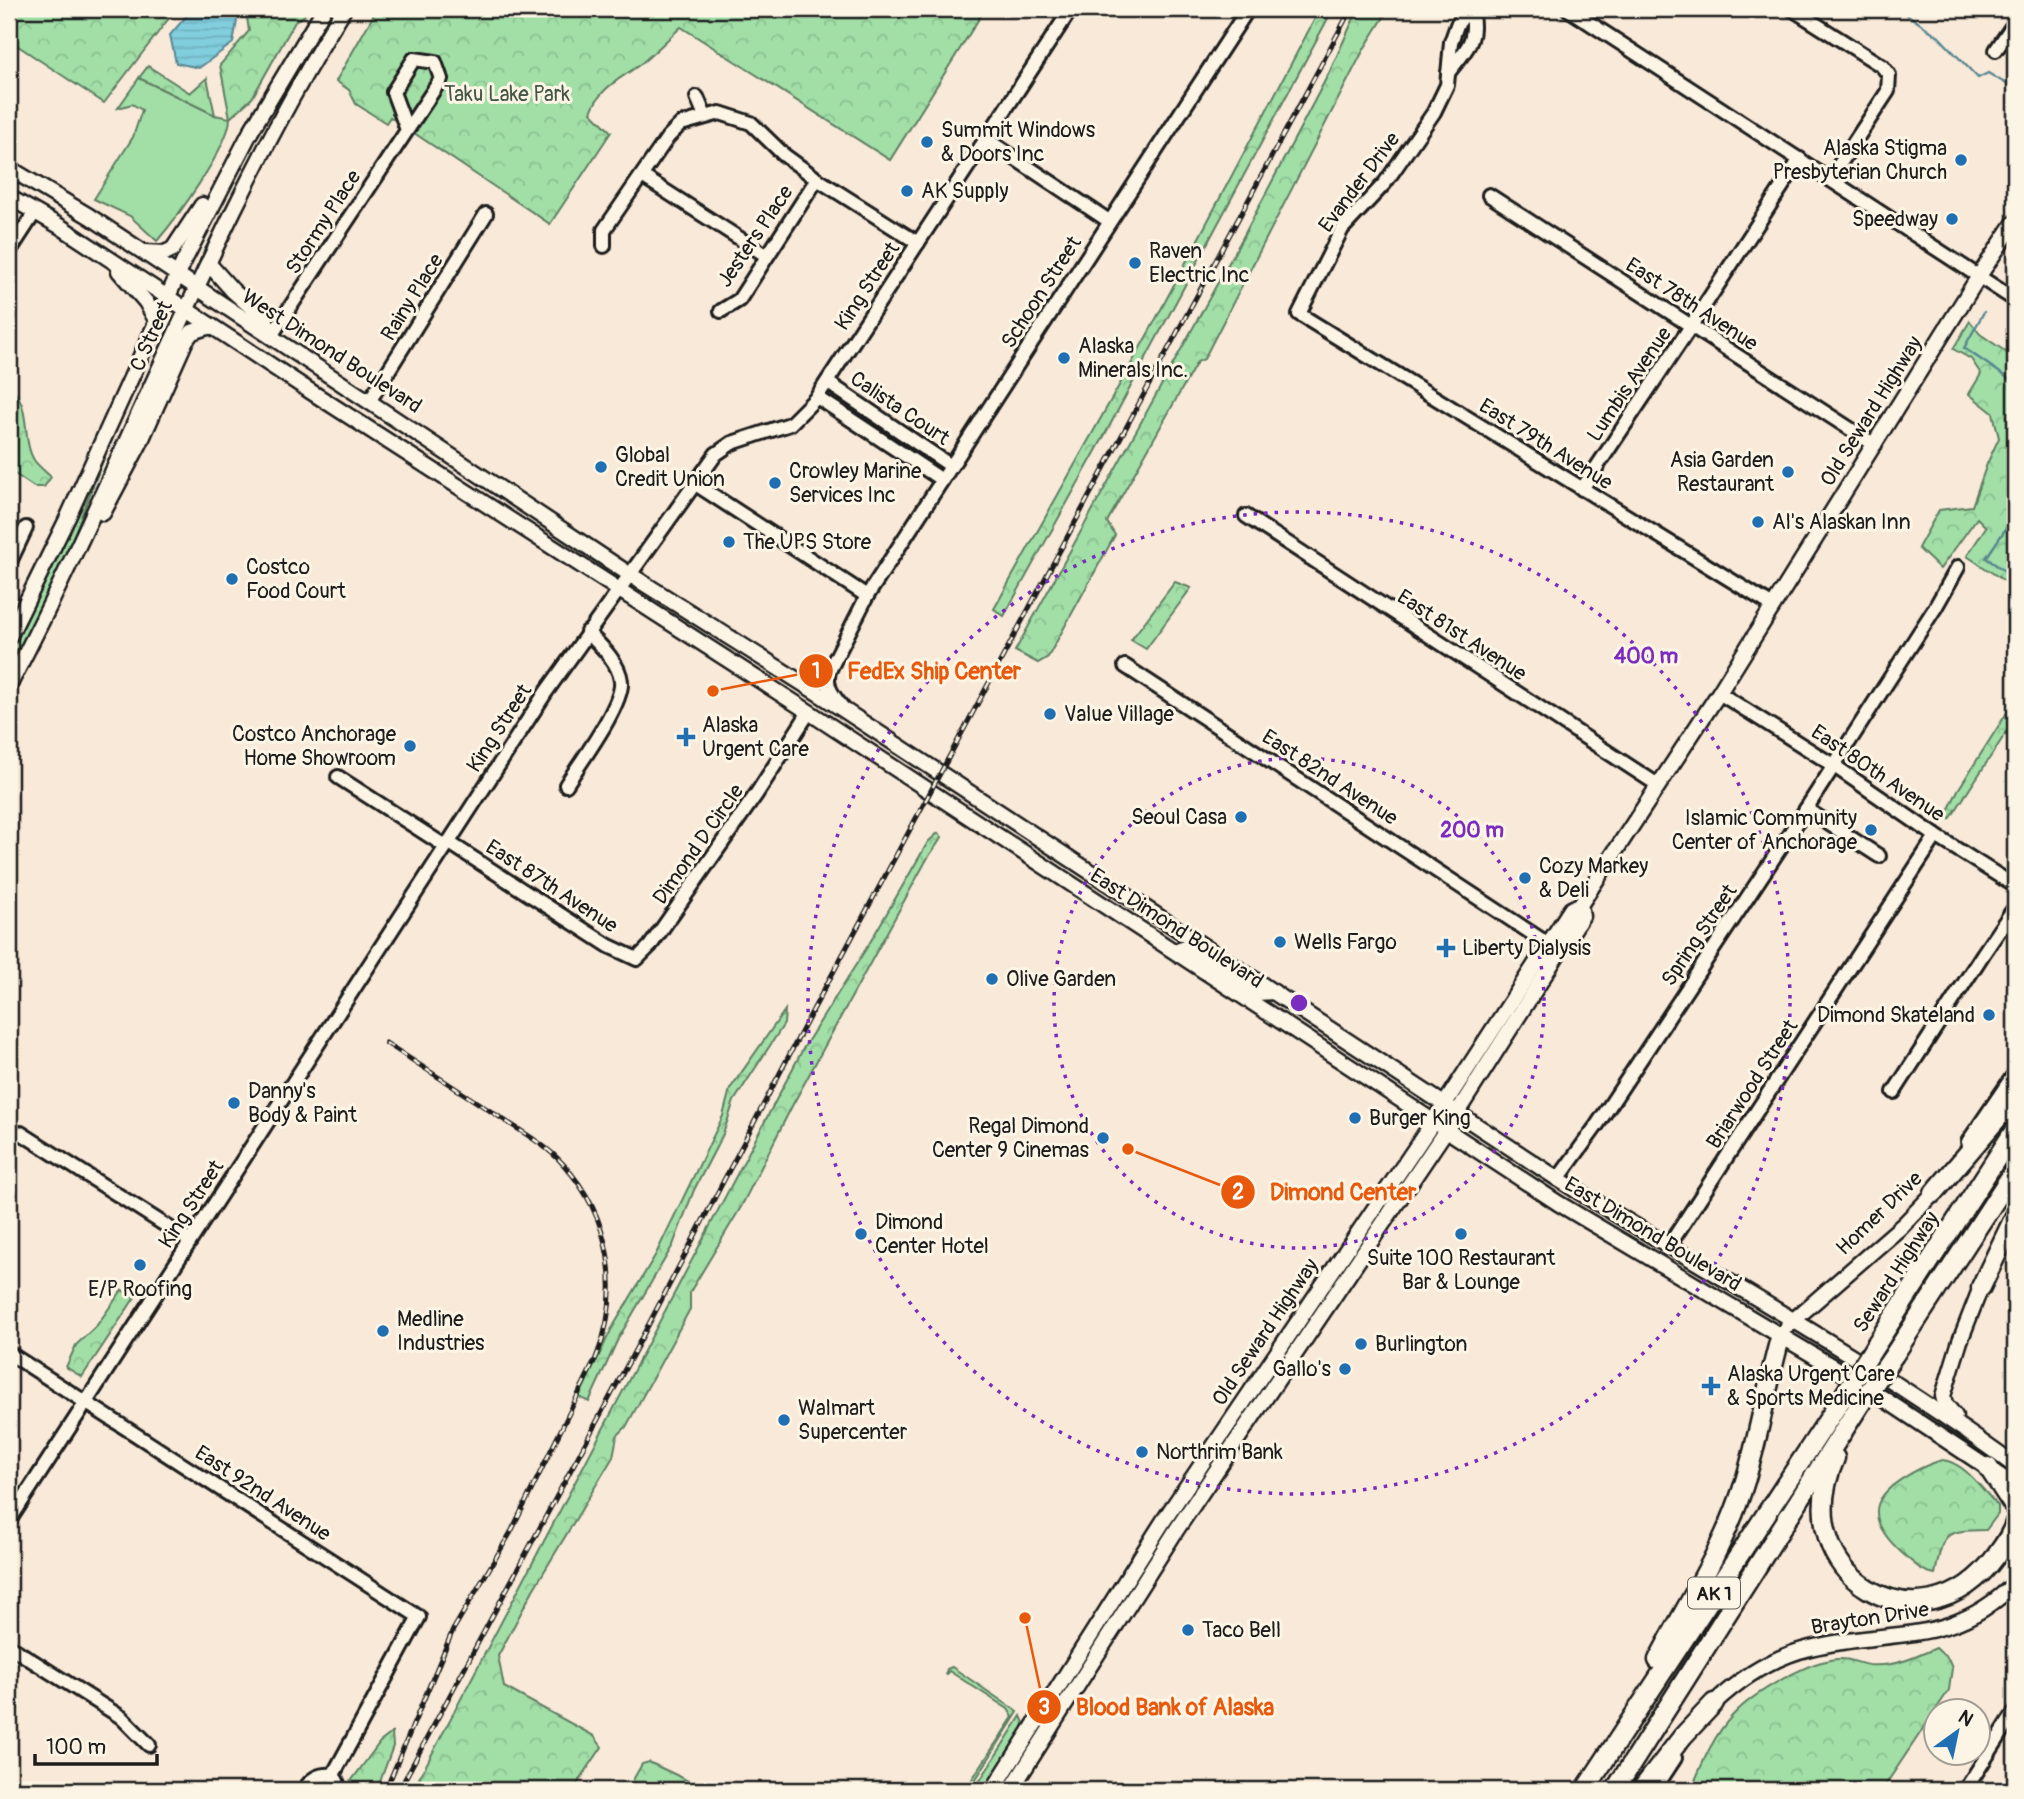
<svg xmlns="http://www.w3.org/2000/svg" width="2024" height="1799" viewBox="0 0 2024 1799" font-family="Pangolin,sans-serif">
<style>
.grass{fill:#a1dfa7;stroke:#5e7e62;stroke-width:2}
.forest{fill:url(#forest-crowns);stroke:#5e7e62;stroke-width:2}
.water{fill:url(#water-rules);stroke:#598791;stroke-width:2}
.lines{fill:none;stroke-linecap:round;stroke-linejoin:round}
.stream{stroke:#598791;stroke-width:2.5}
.minor-casing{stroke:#1c1c1c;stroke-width:18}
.major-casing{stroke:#1c1c1c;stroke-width:19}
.highway-casing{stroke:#1c1c1c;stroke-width:23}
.minor{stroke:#fcf5e5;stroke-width:12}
.major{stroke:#fcf5e5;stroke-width:14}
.highway{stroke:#fcf5e5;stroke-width:18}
.rail-casing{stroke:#1c1c1c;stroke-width:5}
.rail{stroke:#fcf5e5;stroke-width:2.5;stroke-dasharray:8;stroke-linecap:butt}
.highway-bridge-casing{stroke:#1c1c1c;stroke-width:23;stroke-linecap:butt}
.highway-bridge{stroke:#fcf5e5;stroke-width:18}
.ring{fill:none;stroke:#7b2cbf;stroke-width:3.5;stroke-dasharray:3.5 7}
.poi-dot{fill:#1f6fb2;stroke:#fcf5e5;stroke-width:2.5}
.labels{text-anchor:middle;stroke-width:6;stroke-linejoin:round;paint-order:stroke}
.shield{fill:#fcf5e5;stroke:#5f5d58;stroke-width:2}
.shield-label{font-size:19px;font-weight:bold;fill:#1c1c1c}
.park-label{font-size:21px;fill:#445646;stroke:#fcf5e5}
.poi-label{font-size:21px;fill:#1c1c1c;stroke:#fcf5e5;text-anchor:start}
.street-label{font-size:21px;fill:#1c1c1c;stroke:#fcf5e5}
.centre{fill:#7b2cbf;stroke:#fcf5e5;stroke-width:3.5}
.ring-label{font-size:21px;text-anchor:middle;font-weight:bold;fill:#7b2cbf;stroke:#fcf5e5;stroke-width:6;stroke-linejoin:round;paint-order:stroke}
.leader{fill:none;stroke:#e8590c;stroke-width:2.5}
.callout-dot{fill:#e8590c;stroke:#fcf5e5;stroke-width:2.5}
.mark-label{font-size:21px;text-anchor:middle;font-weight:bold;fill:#fff}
.callout-label{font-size:23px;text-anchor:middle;font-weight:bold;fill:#e8590c;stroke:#fcf5e5;stroke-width:6;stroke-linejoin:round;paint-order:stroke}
</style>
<defs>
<pattern id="forest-crowns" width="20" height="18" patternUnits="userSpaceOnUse" patternTransform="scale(1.75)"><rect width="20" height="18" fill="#a1dfa7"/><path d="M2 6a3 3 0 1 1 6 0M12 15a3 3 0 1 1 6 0" fill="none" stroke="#8abf8f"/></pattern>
<pattern id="water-rules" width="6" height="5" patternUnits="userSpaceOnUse" patternTransform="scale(1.75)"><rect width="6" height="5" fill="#81cedf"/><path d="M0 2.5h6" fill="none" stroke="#6fb0bf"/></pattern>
</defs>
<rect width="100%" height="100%" fill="#f9e9d8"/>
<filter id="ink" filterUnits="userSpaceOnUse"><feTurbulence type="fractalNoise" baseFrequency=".0143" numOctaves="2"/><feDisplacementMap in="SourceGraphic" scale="14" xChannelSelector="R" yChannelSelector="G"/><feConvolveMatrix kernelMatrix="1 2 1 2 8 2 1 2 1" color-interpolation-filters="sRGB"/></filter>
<g filter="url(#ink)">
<g class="grass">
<path d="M 331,9 L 335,9 L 303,66 L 206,254 L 203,253 Z"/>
<path d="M 139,78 L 215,115 L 230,118 C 230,145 176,219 157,241 L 130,216 L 94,199 L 133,137 L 142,110 L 132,104 L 118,108 Z"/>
<path d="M 102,457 L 104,458 L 59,573 L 9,668 L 9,653 L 46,579 Z"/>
<path d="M 952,1667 L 1018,1712 L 969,1790 L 965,1790 L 1013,1717 L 1008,1709 L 949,1671 L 945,1675 L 947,1669 Z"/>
<path d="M 1021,1716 L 1024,1723 L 1023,1732 L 986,1790 L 974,1790 Z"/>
</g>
<g class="forest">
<path d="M 9,9 L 176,9 L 104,103 L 9,40 Z"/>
<path d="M 258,9 L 308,9 L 303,17 L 296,20 L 252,98 L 230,118 L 220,65 L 249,31 L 246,11 Z"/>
<path d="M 377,9 L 985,9 L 890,160 L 681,27 C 668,39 656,51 643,62 C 622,79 601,85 591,112 L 611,132 L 550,224 L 390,117 L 386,123 L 356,104 L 349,90 L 336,81 Z"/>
<path d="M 1320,9 L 1333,9 L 1102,440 L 1004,616 L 994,609 L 1149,332 Z"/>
<path d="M 1358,9 L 1389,9 L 1364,49 L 1204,359 L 1197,362 L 1107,522 L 1115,535 L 1048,657 L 1038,663 L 1015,651 L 1243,237 L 1330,71 Z"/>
<path d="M 148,66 L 190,93 L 207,78 L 215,115 L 139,78 Z"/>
<path d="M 1970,321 L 1980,334 L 2015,358 L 2015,537 L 2010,546 L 2015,550 L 2015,588 L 1967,556 L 1986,527 L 1977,518 L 1940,569 L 1918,548 L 1939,510 L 1972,506 L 1987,464 L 1999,438 L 1993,413 L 1969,394 L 1981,374 L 1971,359 L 1953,349 Z"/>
<path d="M 9,387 C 32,402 21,439 34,460 C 38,466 46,472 51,477 L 44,487 L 34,487 L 9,470 Z"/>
<path d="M 1175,582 L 1191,588 L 1146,649 L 1131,640 Z"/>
<path d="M 2015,700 L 2015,719 L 1950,819 L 1947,813 L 1958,790 Z"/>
<path d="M 938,833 L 942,837 L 927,859 L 792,1106 L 741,1207 L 690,1292 L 690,1309 L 626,1427 L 617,1436 L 613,1457 L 533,1590 L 498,1656 L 504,1687 L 594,1736 L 602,1747 L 573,1790 L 413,1790 L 804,1047 L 869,944 L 928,842 Z"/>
<path d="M 785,1010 L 784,1024 L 734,1101 L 723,1134 L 694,1190 L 673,1245 L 618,1339 L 589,1402 L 579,1397 L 611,1330 L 656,1254 L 723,1116 L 730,1089 Z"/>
<path d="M 122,1290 L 135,1297 L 82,1377 L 66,1367 L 76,1345 L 97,1325 Z"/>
<path d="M 1942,1460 C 1965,1462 1982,1490 1998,1506 L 1998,1514 L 1986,1530 C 1942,1531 1944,1532 1935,1574 C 1921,1572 1914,1563 1903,1554 C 1892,1544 1877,1529 1877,1513 C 1875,1488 1922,1466 1942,1460 Z"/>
<path d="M 1936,1648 L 1948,1659 L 1952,1668 L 1949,1690 L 1882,1790 L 1691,1790 C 1702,1764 1713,1736 1733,1715 C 1752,1694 1813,1657 1842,1659 C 1851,1659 1860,1664 1869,1665 C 1894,1667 1914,1658 1936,1648 Z"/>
<path d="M 392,1733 L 393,1746 L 377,1790 L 350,1790 L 349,1784 L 380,1742 Z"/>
<path d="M 649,1762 C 664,1770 692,1781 703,1790 L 638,1790 L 633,1780 L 642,1764 Z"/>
</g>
<path class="water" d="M 196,9 L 229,9 L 236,13 L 237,21 L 233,43 L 199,68 L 176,63 L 170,35 L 188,14 Z"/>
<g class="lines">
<g class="stream">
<path d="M 1899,9 L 1938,36 L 1978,78 L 1988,73 L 2015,89"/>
<path d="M 1984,312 L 1964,348 L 2015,383"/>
<path d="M 2015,515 L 1986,558 L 2015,578"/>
</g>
<defs>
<g id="minor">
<path d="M 1469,9 L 1457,25 L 1451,42 L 1447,85 L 1434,112 L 1385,183 L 1342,229 L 1299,314 L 1773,606"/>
<path d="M 1568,9 L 2015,300"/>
<path d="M 1792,9 L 1882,66 L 1889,75 L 1888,91 L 1830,179"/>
<path d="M 2014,9 L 2015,9"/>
<path d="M 1996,50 L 2015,22"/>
<path d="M 1448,73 C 1467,48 1478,42 1471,9"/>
<path d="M 697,97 L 705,116"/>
<path d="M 986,139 L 1109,221"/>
<path d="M 642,176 L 767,256"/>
<path d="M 1489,195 L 1875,445"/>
<path d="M 604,246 L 604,230 L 668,137 L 681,124 L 720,113 L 751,123 L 784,155 L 817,179 L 918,243"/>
<path d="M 9,252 L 35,212"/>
<path d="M 721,311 L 739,300 L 817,179"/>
<path d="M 271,336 L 441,79 L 435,62 L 414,59 L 393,92 L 407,130"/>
<path d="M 827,382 L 951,466"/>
<path d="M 817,397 L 942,480"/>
<path d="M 370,400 L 486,214"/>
<path d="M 694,483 L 867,596"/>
<path d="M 1582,489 L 1691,326 L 1800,159"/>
<path d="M 1246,516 L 1658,785"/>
<path d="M 9,564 L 26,528"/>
<path d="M 1125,666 L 1548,944"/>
<path d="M 1719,693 L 1833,765 L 1936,836 L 2015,886"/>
<path d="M 842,707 C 833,695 825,687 829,671 L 867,596 L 1248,9"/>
<path d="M 338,777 L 445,846"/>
<path d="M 566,785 C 579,764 624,704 621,681 C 619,662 600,645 587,632"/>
<path d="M 1806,809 L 1879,856"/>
<path d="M 448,842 L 609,946 L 637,959 L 650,946 L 757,793 L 809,712"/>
<path d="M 1894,1092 L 1983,954 L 2015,907"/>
<path d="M 21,1133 L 190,1241"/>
<path d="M 1968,1142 L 2015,1073"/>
<path d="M 1558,1179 L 1597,1125 L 1806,809 L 1935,608 L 1958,567"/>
<path d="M 1668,1247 L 1936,836"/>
<path d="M 9,1353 L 419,1617 L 333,1775"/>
<path d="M 9,1521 L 546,692 L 716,454 L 732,443 L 790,424 L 817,397 L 1071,9"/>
<path d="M 9,1646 L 121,1717 L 149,1745"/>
<path d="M 333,1775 L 337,1781 L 339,1790"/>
<path d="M 304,1790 C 312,1778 318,1774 333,1775"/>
<path d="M 1654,1790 L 1675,1758"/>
<path d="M 1965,1790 L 2015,1712"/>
</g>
<g id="major">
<path d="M 9,168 L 89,216 L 629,574 L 821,695 L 1558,1179 C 1712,1274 1870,1359 2015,1466"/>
<path d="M 9,197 L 61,227 L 313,393 L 809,712 L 1558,1203 L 1860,1383 L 2015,1486"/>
<path d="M 145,252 L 165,253 L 173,249 L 202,205"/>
<path d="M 208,263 L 233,291 L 266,320 L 268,334"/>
<path d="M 119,271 L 146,302 L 156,320"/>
<path d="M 103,513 L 140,443 L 186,340 L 192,332 L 211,326"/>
<path d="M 9,637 L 68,517 L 184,261 L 251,131 L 324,9"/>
<path d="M 9,686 C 126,463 211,223 344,9"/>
<path d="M 1182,948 L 1201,957 L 1257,993 L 1274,992"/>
<path d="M 1788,1325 L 1903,1225 L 1934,1193"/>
<path d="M 1955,1416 L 1945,1404 L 1943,1396 L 1960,1341 L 1981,1287"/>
<path d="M 1714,1703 C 1742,1677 1773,1657 1810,1648 C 1889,1628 1951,1648 2015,1583"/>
<path d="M 993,1790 L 1164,1520 L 1433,1122 L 1571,909 L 1580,905 L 1719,693 L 1979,276 L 2015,222"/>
<path d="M 1011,1790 L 1177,1529 L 1446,1130 L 1582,916 L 1580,905"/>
</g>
<g id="highway">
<path d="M 1934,1193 L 2015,1098"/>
<path d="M 1981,1287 L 2015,1216"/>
<path d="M 1875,1346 L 2015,1130"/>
<path d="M 1894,1355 L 2015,1170"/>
<path d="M 1835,1458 C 1783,1575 1922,1658 1996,1556 C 2004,1545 2011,1536 2015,1523"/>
<path d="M 1988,1467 L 2015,1508"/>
<path d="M 1658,1660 C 1685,1608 1718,1557 1738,1502 C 1758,1447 1765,1390 1781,1335"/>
<path d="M 1585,1790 L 1843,1397"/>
<path d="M 1615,1790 L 1859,1406"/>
<path d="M 1641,1790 L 1683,1736 L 1714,1703"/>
</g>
</defs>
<use href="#minor" class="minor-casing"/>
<use href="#major" class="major-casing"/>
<use href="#highway" class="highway-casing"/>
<use href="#minor" class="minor"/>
<use href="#major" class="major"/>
<use href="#highway" class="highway"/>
<defs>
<g id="rail">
<path d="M 386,1043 C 424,1068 461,1092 498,1116 C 520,1131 545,1144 563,1164 C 611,1216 623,1292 596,1358 L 511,1532 L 453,1630 L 387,1787"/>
<path d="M 399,1790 L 640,1341 L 806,1023 L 1351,9"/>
</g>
</defs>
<use href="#rail" class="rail-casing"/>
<use href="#rail" class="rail"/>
<defs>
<g id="highway-bridge">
<path d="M 1843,1397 L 1875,1346"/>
<path d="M 1859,1406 L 1894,1355"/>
</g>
</defs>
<use href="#highway-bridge" class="highway-bridge-casing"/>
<use href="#highway-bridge" class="highway-bridge"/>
</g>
</g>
<g class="ring">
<circle cx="1299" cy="1003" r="245"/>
<circle cx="1299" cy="1003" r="491"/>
</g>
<g class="poi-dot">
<circle cx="927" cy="142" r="7"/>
<circle cx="1961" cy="160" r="7"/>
<circle cx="907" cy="191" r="7"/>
<circle cx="1952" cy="219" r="7"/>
<circle cx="1135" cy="263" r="7"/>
<circle cx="1064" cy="358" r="7"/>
<circle cx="601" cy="467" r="7"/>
<circle cx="1788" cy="472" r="7"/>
<circle cx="775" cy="483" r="7"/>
<circle cx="1758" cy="522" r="7"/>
<circle cx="729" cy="542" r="7"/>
<circle cx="232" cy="579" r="7"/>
<circle cx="1050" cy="714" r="7"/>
<path d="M682.5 726.5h7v7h7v7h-7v7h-7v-7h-7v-7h7z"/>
<circle cx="410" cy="746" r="7"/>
<circle cx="1241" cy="817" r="7"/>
<circle cx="1871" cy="830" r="7"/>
<circle cx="1525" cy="878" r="7"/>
<circle cx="1280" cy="942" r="7"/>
<path d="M1442.5 937.5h7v7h7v7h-7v7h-7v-7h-7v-7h7z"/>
<circle cx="992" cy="979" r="7"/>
<circle cx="1989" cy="1015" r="7"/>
<circle cx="234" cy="1103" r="7"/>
<circle cx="1355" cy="1118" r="7"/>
<circle cx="1103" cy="1138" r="7"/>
<circle cx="861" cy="1234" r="7"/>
<circle cx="1461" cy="1234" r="7"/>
<circle cx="140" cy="1265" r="7"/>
<circle cx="383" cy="1331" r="7"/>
<circle cx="1361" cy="1344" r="7"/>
<circle cx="1345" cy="1369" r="7"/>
<path d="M1707.5 1375.5h7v7h7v7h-7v7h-7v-7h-7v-7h7z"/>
<circle cx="784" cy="1420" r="7"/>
<circle cx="1142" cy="1452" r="7"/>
<circle cx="1188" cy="1630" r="7"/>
</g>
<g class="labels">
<rect class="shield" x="1688" y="1577.5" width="52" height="31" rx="5"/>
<g class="shield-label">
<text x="1714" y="1600">AK 1</text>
</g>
<g class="park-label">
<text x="507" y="101">Taku Lake Park</text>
</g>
<g class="poi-label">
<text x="941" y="137">Summit Windows<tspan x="941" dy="24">&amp; Doors Inc</tspan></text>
<text x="1947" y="155" text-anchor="end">Alaska Stigma<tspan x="1947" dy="24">Presbyterian Church</tspan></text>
<text x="921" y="198">AK Supply</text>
<text x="1938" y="226" text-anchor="end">Speedway</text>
<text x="1149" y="258">Raven<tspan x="1149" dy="24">Electric Inc</tspan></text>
<text x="1078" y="353">Alaska<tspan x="1078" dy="24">Minerals Inc.</tspan></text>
<text x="615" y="462">Global<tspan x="615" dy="24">Credit Union</tspan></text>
<text x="1774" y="467" text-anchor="end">Asia Garden<tspan x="1774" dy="24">Restaurant</tspan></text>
<text x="789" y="478">Crowley Marine<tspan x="789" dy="24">Services Inc</tspan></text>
<text x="1772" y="529">Al's Alaskan Inn</text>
<text x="743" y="549">The UPS Store</text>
<text x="246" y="574">Costco<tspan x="246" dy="24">Food Court</tspan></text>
<text x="1064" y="721">Value Village</text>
<text x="702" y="732">Alaska<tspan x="702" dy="24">Urgent Care</tspan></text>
<text x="396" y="741" text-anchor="end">Costco Anchorage<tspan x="396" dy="24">Home Showroom</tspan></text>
<text x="1227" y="824" text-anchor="end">Seoul Casa</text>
<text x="1857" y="825" text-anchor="end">Islamic Community<tspan x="1857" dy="24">Center of Anchorage</tspan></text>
<text x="1539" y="873">Cozy Markey<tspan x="1539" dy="24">&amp; Deli</tspan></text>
<text x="1294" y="949">Wells Fargo</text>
<text x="1462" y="955">Liberty Dialysis</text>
<text x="1006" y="986">Olive Garden</text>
<text x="1975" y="1022" text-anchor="end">Dimond Skateland</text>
<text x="248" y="1098">Danny's<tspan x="248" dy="24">Body &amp; Paint</tspan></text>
<text x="1369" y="1125">Burger King</text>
<text x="1089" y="1133" text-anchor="end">Regal Dimond<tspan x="1089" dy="24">Center 9 Cinemas</tspan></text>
<text x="875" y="1229">Dimond<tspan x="875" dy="24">Center Hotel</tspan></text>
<text x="1461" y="1265" text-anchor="middle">Suite 100 Restaurant<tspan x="1461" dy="24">Bar &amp; Lounge</tspan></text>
<text x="140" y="1296" text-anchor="middle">E/P Roofing</text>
<text x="397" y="1326">Medline<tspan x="397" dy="24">Industries</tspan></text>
<text x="1375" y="1351">Burlington</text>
<text x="1331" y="1376" text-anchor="end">Gallo's</text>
<text x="1727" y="1381">Alaska Urgent Care<tspan x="1727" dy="24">&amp; Sports Medicine</tspan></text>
<text x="798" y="1415">Walmart<tspan x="798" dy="24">Supercenter</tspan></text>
<text x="1156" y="1459">Northrim Bank</text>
<text x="1202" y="1637">Taco Bell</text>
</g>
<g class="street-label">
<text transform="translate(1359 182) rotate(-53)" y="7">Evander Drive</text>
<text transform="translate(323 222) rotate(-57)" y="7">Stormy Place</text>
<text transform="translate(755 236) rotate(-56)" y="7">Jesters Place</text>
<text transform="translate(867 286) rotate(-57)" y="7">King Street</text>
<text transform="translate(1041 292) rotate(-57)" y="7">Schoon Street</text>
<text transform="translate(412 297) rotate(-58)" y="7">Rainy Place</text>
<text transform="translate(1692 304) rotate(33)" y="7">East 78th Avenue</text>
<text transform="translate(151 336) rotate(-66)" y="7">C Street</text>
<text transform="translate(332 351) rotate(33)" y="7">West Dimond Boulevard</text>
<text transform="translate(1629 384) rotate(-56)" y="7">Lumbis Avenue</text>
<text transform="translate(900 408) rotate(34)" y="7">Calista Court</text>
<text transform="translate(1871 411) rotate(-58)" y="7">Old Seward Highway</text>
<text transform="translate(1546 444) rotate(32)" y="7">East 79th Avenue</text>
<text transform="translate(1462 635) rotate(33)" y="7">East 81st Avenue</text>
<text transform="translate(499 728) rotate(-57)" y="7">King Street</text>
<text transform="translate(1878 773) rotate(34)" y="7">East 80th Avenue</text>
<text transform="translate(1330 777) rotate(33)" y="7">East 82nd Avenue</text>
<text transform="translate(698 844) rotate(-55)" y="7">Dimond D Circle</text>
<text transform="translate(552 886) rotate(33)" y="7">East 87th Avenue</text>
<text transform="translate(1177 928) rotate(33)" y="7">East Dimond Boulevard</text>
<text transform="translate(1699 935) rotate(-56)" y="7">Spring Street</text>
<text transform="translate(1752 1084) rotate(-57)" y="7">Briarwood Street</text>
<text transform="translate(191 1204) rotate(-57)" y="7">King Street</text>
<text transform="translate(1879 1213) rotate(-44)" y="7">Homer Drive</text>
<text transform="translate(1653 1234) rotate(31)" y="7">East Dimond Boulevard</text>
<text transform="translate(1896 1272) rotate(-57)" y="7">Seward Highway</text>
<text transform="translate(1265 1332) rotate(-56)" y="7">Old Seward Highway</text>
<text transform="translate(263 1493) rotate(33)" y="7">East 92nd Avenue</text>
<text transform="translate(1870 1618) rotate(-9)" y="7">Brayton Drive</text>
</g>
</g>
<circle cx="1299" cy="1003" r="10" class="centre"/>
<g class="ring-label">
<text x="1646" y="663">400 m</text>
<text x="1472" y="837">200 m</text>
</g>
<path class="leader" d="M713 691L816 671M1128 1149L1238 1192M1025 1618L1044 1707"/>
<g class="callout-dot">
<circle cx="713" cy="691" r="7"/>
<circle cx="1128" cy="1149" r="7"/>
<circle cx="1025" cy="1618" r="7"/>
<circle cx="816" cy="671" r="18"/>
<circle cx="1238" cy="1192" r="18"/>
<circle cx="1044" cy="1707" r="18"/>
</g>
<g class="mark-label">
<text x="816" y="678">1</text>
<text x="1238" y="1199">2</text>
<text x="1044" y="1714">3</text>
</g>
<g class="callout-label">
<text x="934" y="679">FedEx Ship Center</text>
<text x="1343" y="1200">Dimond Center</text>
<text x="1175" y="1715">Blood Bank of Alaska</text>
</g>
<rect width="2024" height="1799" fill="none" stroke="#fcf5e5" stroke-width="35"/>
<rect x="18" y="18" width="1989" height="1764" fill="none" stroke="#1c1c1c" stroke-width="2.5" filter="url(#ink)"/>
<g transform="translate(1957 1732) rotate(33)"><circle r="33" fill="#fcf5e5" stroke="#a29e95" stroke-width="2"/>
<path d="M0-5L12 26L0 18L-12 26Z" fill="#1f6fb2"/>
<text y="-10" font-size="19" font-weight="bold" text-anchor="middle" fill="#1c1c1c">N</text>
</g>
<path d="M35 1754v10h122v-10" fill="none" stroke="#1c1c1c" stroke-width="3.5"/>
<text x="46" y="1754" font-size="21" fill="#1c1c1c" stroke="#fcf5e5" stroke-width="5" paint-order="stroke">100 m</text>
</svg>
